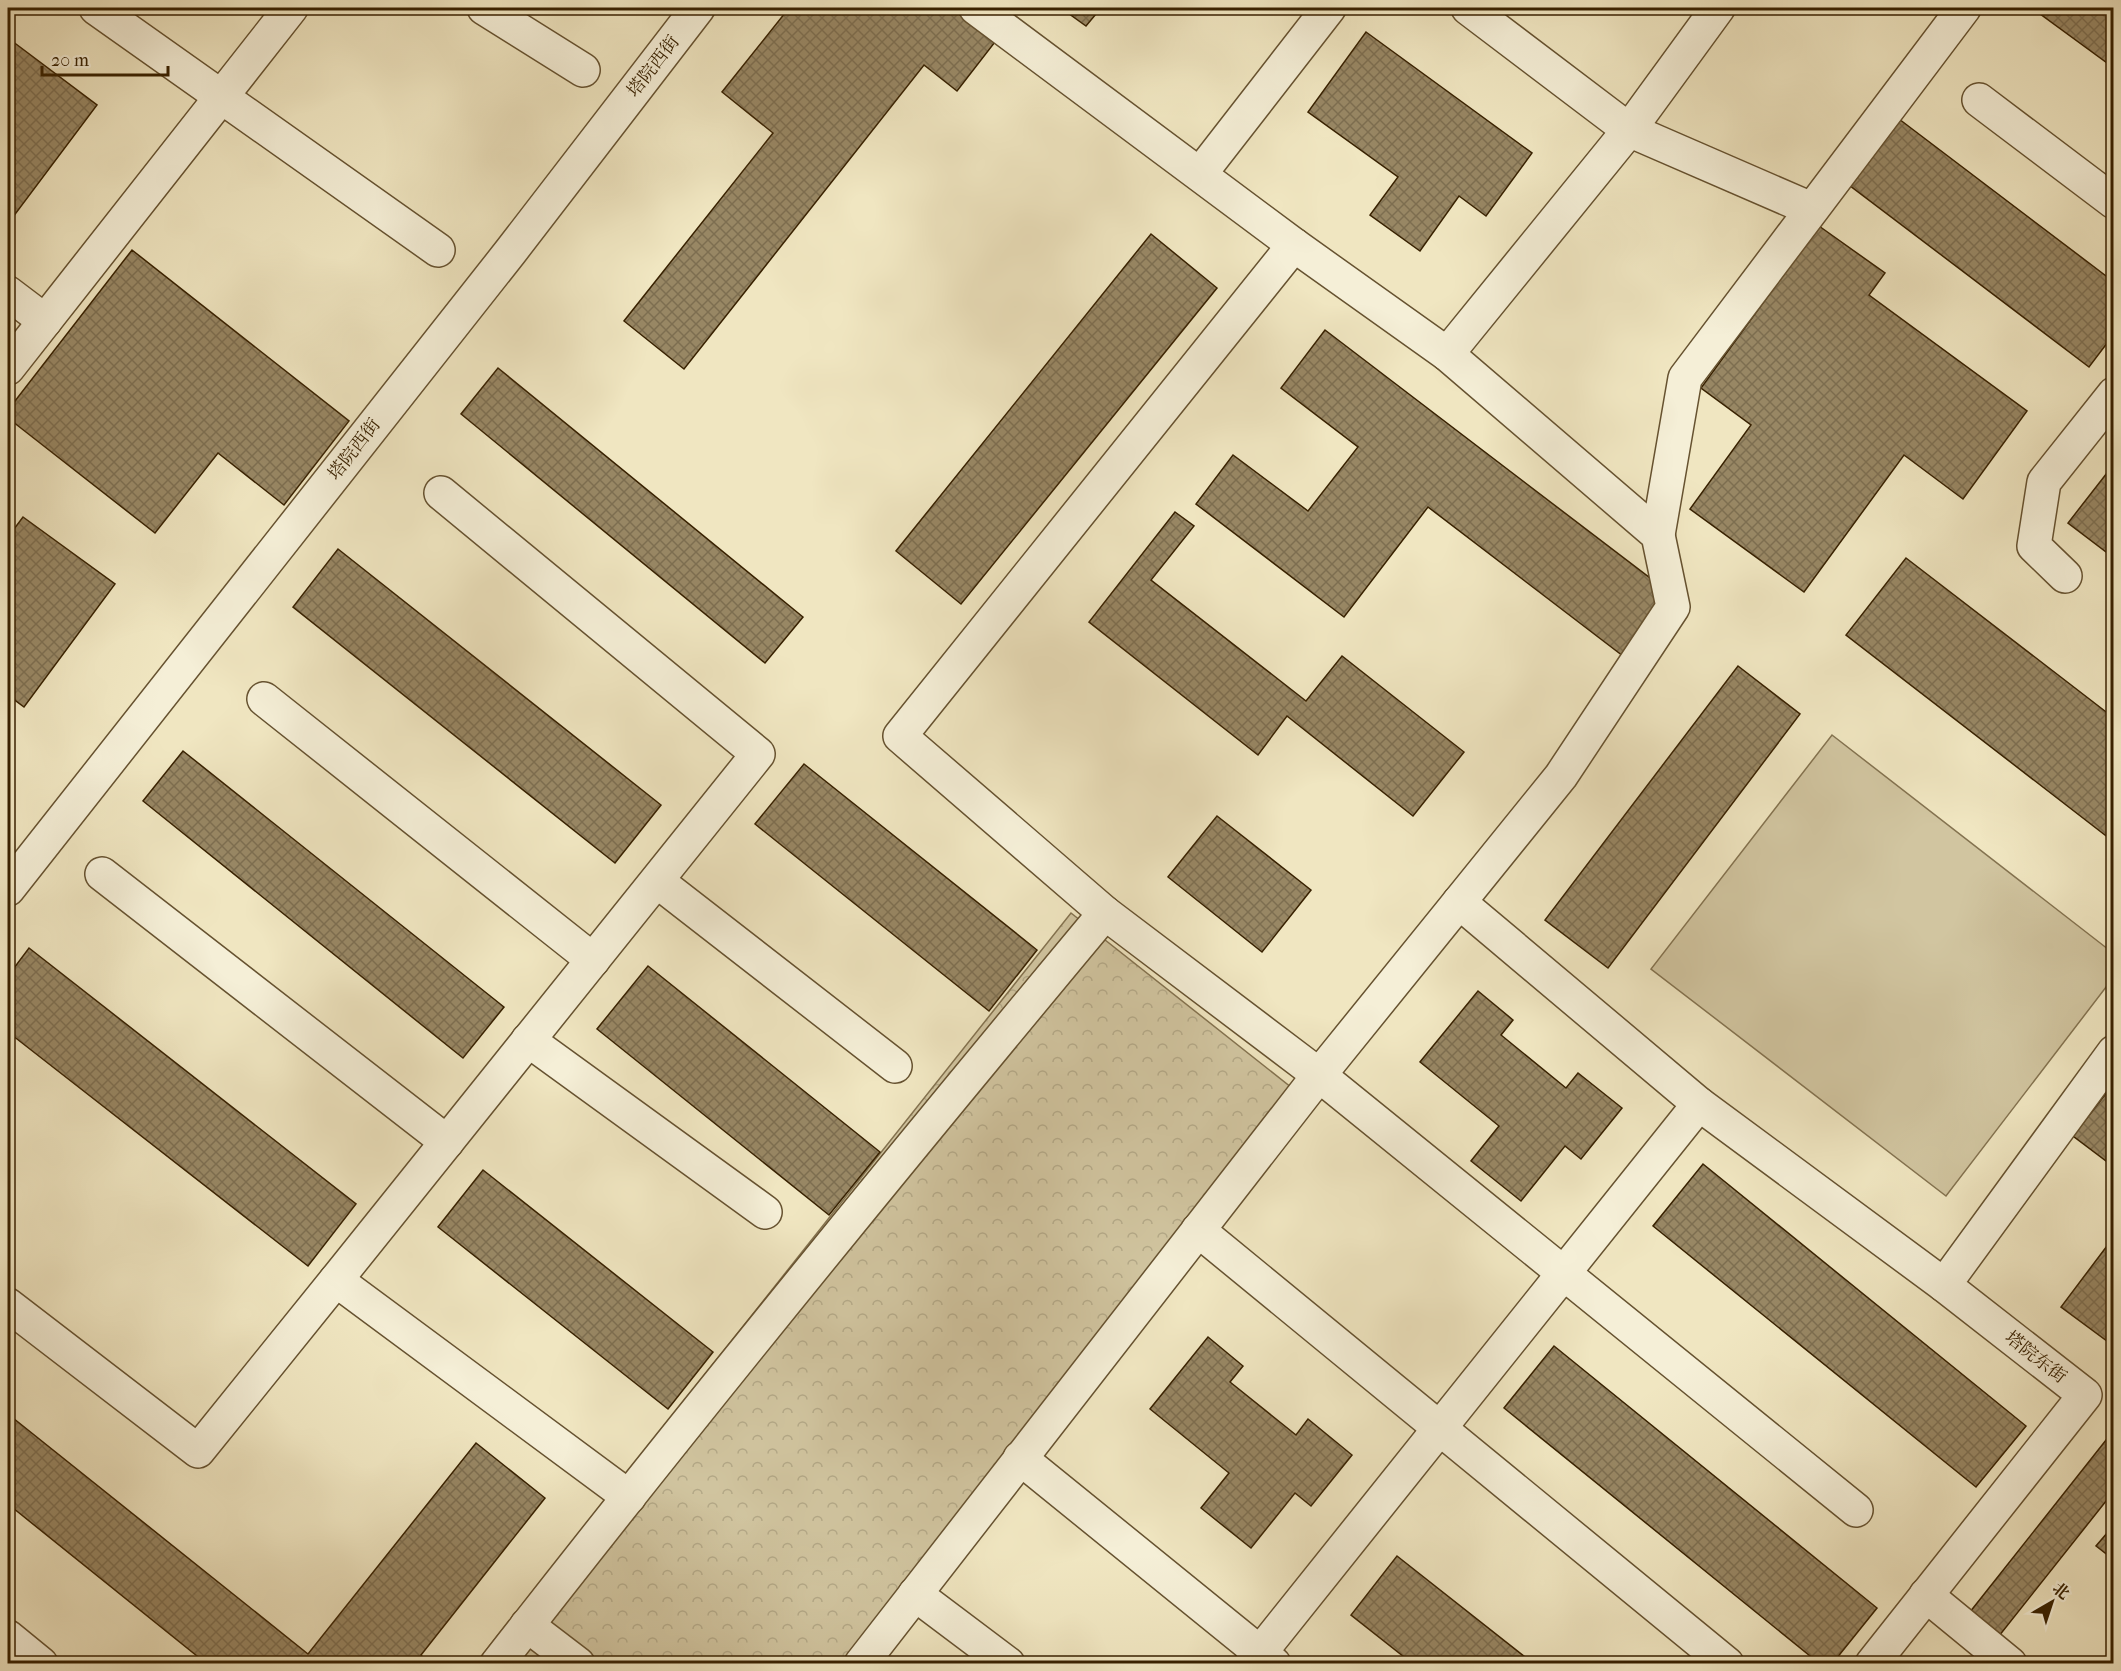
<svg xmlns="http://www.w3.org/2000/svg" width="2121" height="1671" viewBox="0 0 2121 1671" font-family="'IM FELL French Canon','Noto Serif SC',serif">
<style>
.grass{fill:#d1c5a0;stroke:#847350;stroke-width:1.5}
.park{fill:url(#park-crowns);stroke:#847350;stroke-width:1.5}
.building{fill:url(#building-cross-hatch);stroke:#382100;stroke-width:1.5}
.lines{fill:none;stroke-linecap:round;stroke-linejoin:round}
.minor-casing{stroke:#665230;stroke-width:36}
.minor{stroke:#f5efd7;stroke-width:33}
.labels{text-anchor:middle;stroke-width:6;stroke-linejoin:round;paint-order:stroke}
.street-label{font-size:18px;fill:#382100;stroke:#f5efd7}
</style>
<defs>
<pattern id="park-crowns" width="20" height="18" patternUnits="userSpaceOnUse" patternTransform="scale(1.5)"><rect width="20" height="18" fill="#d1c5a0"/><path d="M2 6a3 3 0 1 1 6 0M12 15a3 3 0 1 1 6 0" fill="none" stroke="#b4a988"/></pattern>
<pattern id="building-cross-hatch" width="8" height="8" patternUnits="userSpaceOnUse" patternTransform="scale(1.5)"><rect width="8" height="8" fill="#988764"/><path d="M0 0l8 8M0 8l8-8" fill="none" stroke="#7d6e50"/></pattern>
</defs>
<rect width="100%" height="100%" fill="#f0e6c1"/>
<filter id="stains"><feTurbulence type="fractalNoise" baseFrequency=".00333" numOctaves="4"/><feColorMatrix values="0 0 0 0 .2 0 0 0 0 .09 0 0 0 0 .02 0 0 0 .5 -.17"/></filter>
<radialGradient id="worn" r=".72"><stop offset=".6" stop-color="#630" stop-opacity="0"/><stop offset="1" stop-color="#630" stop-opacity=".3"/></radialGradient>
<path class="grass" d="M 1832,735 L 2113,953 L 2113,978 L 1946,1196 L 1651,969 Z"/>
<path class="park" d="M 1071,913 L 1306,1099 L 855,1663 L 475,1664 Z"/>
<g class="building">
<path d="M 789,8 L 951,8 L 995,42 L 957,91 L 924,65 L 684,369 L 624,321 L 773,133 L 722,92 Z"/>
<path d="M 1061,8 L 1101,8 L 1086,26 Z"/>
<path d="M 2032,8 L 2114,8 L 2114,68 Z"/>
<path d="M 1366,32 L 1532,153 L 1486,216 L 1459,196 L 1420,251 L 1370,215 L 1398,177 L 1308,112 Z"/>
<path d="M 8,38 L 97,105 L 13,217 L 8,213 Z"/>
<path d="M 1899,119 L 2114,282 L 2114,334 L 2089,367 L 1849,185 Z"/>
<path d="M 1819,226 L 1885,273 L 1869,295 L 2027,411 L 1963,499 L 1904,455 L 1804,592 L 1690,509 L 1751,425 L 1701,388 Z"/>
<path d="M 1151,234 L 1217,288 L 961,604 L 896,551 Z"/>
<path d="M 132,250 L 349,421 L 284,505 L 218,453 L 155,533 L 8,418 L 8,410 Z"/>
<path d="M 1325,330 L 1671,594 L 1623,656 L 1428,507 L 1344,617 L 1196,504 L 1233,455 L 1308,511 L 1358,447 L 1281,388 Z"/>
<path d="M 498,368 L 803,617 L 765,663 L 461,414 Z"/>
<path d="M 2114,464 L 2114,558 L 2068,523 Z"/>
<path d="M 1175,512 L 1194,526 L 1151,580 L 1306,701 L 1342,656 L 1464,752 L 1413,816 L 1287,716 L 1258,755 L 1089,622 Z"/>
<path d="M 23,517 L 115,584 L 24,707 L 8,695 L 8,537 Z"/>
<path d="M 338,549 L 661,805 L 615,863 L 293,607 Z"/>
<path d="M 1906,558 L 2114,718 L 2114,842 L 1846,635 Z"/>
<path d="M 1738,666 L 1800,714 L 1608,968 L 1545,920 Z"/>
<path d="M 183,751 L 504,1007 L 463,1058 L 143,801 Z"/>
<path d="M 804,764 L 1037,950 L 989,1011 L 755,824 Z"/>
<path d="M 1217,816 L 1311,890 L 1262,952 L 1168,877 Z"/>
<path d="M 29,948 L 356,1204 L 308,1266 L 8,1032 L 8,976 Z"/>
<path d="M 648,966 L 880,1152 L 829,1215 L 597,1029 Z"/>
<path d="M 1478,991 L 1513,1020 L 1501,1035 L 1566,1088 L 1578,1073 L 1622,1108 L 1581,1159 L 1565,1146 L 1521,1201 L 1471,1161 L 1499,1126 L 1420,1062 Z"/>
<path d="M 2114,1083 L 2114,1167 L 2073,1136 Z"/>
<path d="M 1703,1164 L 2026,1426 L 1976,1487 L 1653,1226 Z"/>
<path d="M 483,1170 L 713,1352 L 668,1409 L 438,1227 Z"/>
<path d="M 2110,1242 L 2114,1244 L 2114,1341 L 2111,1344 L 2061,1307 Z"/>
<path d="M 1208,1337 L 1243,1366 L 1230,1382 L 1296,1435 L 1308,1419 L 1352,1455 L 1311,1506 L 1295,1493 L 1251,1548 L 1201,1508 L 1229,1473 L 1150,1409 Z"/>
<path d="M 1554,1346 L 1877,1608 L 1832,1664 L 1820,1664 L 1504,1408 Z"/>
<path d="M 8,1414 L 308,1654 L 476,1443 L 545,1498 L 421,1655 L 429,1664 L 207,1664 L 8,1504 Z"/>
<path d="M 2114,1430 L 2114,1491 L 1999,1636 L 1970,1612 Z"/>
<path d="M 2114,1525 L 2114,1560 L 2096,1546 Z"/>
<path d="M 1397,1556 L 1534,1664 L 1413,1664 L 1351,1615 Z"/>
</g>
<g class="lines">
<defs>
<g id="minor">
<path d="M 96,8 L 438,250"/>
<path d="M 484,8 L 583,70"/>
<path d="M 976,8 L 1294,245"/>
<path d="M 1468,8 L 1629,130 L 1811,209"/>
<path d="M 1979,100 L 2114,202"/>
<path d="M 1200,174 L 1329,8"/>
<path d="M 8,293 L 45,321"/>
<path d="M 8,368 L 291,8"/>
<path d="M 1658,535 L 1685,378 L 1964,8"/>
<path d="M 2065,576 L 2034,546 L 2044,482 L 2114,394"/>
<path d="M 264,699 L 593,960"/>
<path d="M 102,874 L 447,1142"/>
<path d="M 657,881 L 895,1066"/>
<path d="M 8,889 L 511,251 L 698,8"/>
<path d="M 1459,902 L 1699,1104"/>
<path d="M 1105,913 L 900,736 L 1294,245 L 1447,354"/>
<path d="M 528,1040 L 765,1212"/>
<path d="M 1198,1230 L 1727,1664"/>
<path d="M 336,1280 L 758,754 L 441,493"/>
<path d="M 8,1305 L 198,1451 L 336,1280 L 629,1497"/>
<path d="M 1020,1458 L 1274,1664"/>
<path d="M 915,1594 L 1008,1664"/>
<path d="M 1926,1595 L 2010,1664"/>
<path d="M 527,1625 L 578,1664"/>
<path d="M 8,1637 L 41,1664"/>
<path d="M 497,1664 C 695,1410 899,1160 1105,913 L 1319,1075 L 1856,1510"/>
<path d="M 861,1664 L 1312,1084 L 1561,776 L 1673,607 L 1658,535 L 1447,354 L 1629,130 L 1718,8"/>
<path d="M 1251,1664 L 1699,1104 L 1944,1285"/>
<path d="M 1872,1664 L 2085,1395 L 1944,1285 L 2114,1052"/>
</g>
</defs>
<use href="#minor" class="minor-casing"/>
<use href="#minor" class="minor"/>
</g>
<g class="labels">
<g class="street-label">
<text transform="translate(653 66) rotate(-52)" y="6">塔院西街</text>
<text transform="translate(354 449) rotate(-52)" y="6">塔院西街</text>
<text transform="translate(2036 1357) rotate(38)" y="6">塔院东街</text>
</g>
</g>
<rect width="2121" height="1671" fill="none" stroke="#f0e6c1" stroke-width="30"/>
<rect x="9" y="9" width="2103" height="1653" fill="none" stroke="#382100" stroke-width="3"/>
<rect x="15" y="15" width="2091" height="1641" fill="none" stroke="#382100" stroke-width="1.5"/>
<g transform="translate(2052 1602) rotate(39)" stroke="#f5efd7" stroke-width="4.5" paint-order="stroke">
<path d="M0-4.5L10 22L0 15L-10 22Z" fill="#382100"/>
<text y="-9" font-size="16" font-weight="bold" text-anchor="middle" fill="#382100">北</text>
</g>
<path d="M42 66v9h126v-9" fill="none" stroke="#382100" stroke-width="3"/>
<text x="51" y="66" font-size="18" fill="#382100" stroke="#f5efd7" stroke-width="4.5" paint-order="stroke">20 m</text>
<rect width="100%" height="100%" filter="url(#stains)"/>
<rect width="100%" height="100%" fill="url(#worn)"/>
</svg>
